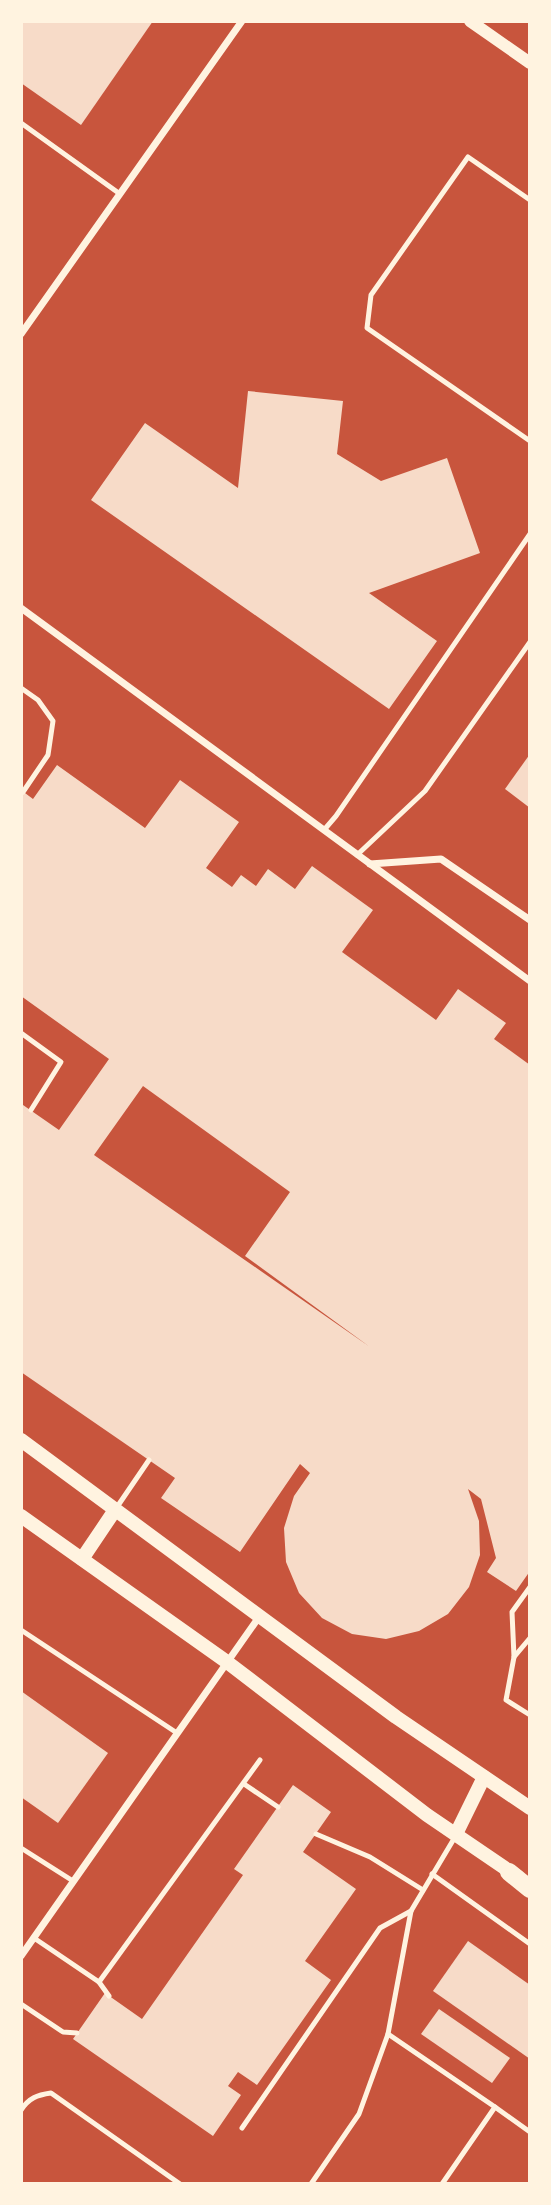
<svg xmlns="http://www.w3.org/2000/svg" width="551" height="2205" viewBox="0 0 551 2205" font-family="'Sofia Sans Condensed',sans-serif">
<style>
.building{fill:#f7dbc8;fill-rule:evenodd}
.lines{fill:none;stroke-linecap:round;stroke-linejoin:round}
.service{stroke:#fff3e0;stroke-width:5}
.minor{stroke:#fff3e0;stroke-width:7}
.tertiary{stroke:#fff3e0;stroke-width:12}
.secondary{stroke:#fff3e0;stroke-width:14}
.primary{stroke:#fff3e0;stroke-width:18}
</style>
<rect width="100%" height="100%" fill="#c8553d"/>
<g class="building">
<path d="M 21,21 L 153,21 L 81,125 L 21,83 Z"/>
<path d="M 248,391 L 343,401 L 337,454 L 381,481 L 447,458 L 480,553 L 369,593 L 437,641 L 389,709 L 91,500 L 145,423 L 238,488 Z"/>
<path d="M 530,754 L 530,808 L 505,789 Z"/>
<path d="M 57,765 L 145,828 L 180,780 L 239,822 L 206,868 L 232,887 L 241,875 L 256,886 L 268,869 L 295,889 L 312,866 L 373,910 L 342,952 L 436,1020 L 458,989 L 506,1023 L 494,1039 L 530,1065 L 530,1571 L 516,1591 L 487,1572 L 496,1558 L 481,1499 L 468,1489 L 479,1521 L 480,1555 L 469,1587 L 448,1614 L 419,1631 L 386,1639 L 352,1634 L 322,1618 L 299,1593 L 286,1562 L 284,1528 L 294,1496 L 310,1473 L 300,1464 L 240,1552 L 161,1498 L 175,1478 L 21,1372 L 21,1108 L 23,1105 L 59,1130 L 109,1059 L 21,996 L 21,790 L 33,799 ZM 143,1086 L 290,1192 L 245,1256 L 370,1347 L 94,1155 Z"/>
<path d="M 21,1691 L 108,1753 L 58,1823 L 21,1797 Z"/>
<path d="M 293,1785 L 331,1812 L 303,1852 L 356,1889 L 305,1961 L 331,1980 L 257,2085 L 238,2072 L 228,2086 L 241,2095 L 213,2136 L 73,2039 L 105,1993 L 142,2019 L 243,1875 L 234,1869 Z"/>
<path d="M 468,1941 L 530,1985 L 530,2059 L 433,1991 Z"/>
<path d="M 439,2009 L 510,2058 L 492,2083 L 421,2034 Z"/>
</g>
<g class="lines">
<g class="service">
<path d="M 21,123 L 120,194"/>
<path d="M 530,200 L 468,157 L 371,295 L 367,328 L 530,441"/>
<path d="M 21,688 L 38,700 L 53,721 L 48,755 L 23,792"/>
<path d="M 324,830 L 336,816 L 530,534"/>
<path d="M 357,855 L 425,791 L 530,642"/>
<path d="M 21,1033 L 61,1062 L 31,1110"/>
<path d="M 117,1507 L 149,1460"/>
<path d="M 21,1630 L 177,1733"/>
<path d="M 530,1638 L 514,1657 L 506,1700 L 530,1715"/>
<path d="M 514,1657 L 512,1612 L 530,1587"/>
<path d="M 244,1784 L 278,1807"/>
<path d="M 316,1834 L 370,1857 L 423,1890"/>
<path d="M 21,1848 L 73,1881"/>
<path d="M 432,1874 L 530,1944"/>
<path d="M 34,1938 L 99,1982 L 260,1760"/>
<path d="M 99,1982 L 109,1996"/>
<path d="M 21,2004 L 63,2032 L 77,2033"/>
<path d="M 388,2034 L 495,2107 L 442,2184"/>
<path d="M 495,2107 L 530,2132"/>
<path d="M 21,2110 C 29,2098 37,2095 51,2093 L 180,2184"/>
<path d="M 242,2128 L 380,1928 L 411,1911"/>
<path d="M 311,2184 L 359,2114 L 388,2034 L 411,1911 L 455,1837"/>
</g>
<g class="minor">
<path d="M 21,334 L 242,21"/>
<path d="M 21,608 L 530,981"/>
<path d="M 370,864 L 441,859 L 530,920"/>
<path d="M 21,1956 L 259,1617"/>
</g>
<path class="tertiary" d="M 470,21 L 530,63"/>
<g class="secondary">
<path d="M 21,1440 L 396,1717 L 530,1808"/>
<path d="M 21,1516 L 227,1662 L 427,1815 L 518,1877"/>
<path d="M 82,1559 L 115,1510"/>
<path d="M 456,1834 L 484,1777"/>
</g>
<path class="primary" d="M 509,1872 L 530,1889"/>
</g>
<rect width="551" height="2205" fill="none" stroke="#fff3e0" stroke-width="46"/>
</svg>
